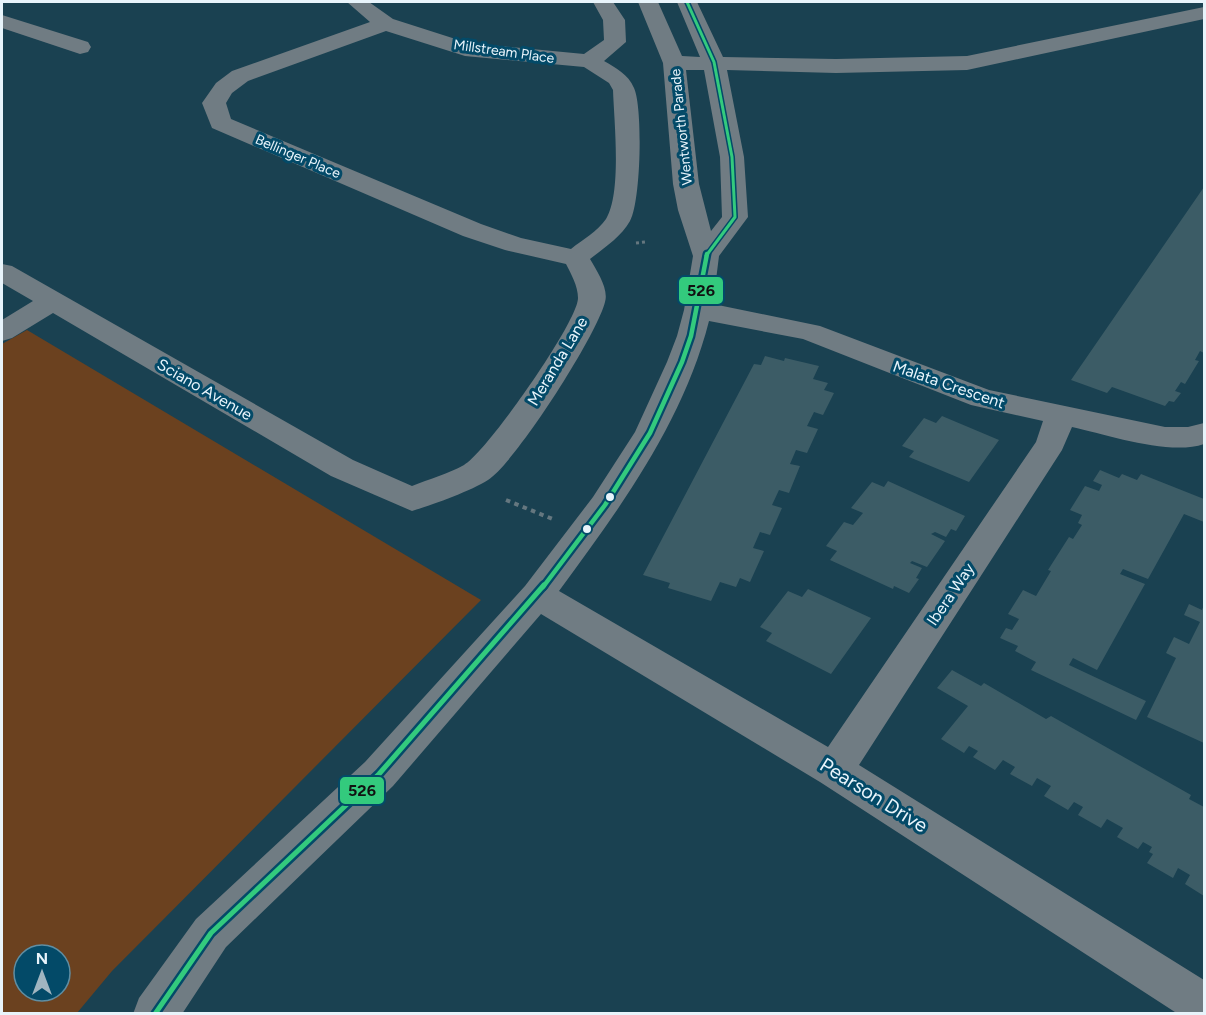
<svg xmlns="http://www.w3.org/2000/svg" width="1206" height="1015" viewBox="0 0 1206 1015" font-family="Figtree,sans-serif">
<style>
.green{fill:#6b411f;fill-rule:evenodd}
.building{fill:#3c5c66}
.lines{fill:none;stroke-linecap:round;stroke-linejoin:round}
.path-far1{stroke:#65777f;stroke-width:3;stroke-dasharray:3 3;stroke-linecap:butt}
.path{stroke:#65777f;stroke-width:4;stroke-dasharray:4.5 4.5;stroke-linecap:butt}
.minor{fill:#707c83;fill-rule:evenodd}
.bus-1-far2-casing{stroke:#034a68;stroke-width:6}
.bus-1-far1-casing{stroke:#034a68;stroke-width:9}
.bus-1-casing{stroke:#034a68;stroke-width:10}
.bus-1-far2{stroke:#33ca7d;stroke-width:3}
.bus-1-far1{stroke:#33ca7d;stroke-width:4.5}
.bus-1{stroke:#33ca7d;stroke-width:5}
.bus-dot{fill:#e8f4fb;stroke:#034a68;stroke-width:2}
.labels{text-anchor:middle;stroke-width:6;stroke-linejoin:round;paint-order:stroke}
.far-street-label{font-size:14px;fill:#e8f4fb;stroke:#034a68}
.street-label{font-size:16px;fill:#e8f4fb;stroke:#034a68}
.near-street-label{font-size:20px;fill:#e8f4fb;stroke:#034a68}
.line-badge{stroke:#034a68;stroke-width:2}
.pale-badge-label{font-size:16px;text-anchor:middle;font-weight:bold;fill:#111}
</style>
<rect width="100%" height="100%" fill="#1a4151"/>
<path class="green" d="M 27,330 L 481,600 L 112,971 L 77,1013 L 2,1013 L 2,344 ZM 24,955 L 60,955 L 60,991 L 24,991 Z"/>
<g class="building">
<path d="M 1204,187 L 1204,353 L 1200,351 L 1195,360 L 1199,361 L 1185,384 L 1181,382 L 1175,391 L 1181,393 L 1174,402 L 1169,401 L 1165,406 L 1112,387 L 1107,393 L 1071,380 Z"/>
<path d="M 765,356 L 784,361 L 785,358 L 819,366 L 813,379 L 828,383 L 824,390 L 834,393 L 823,415 L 814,412 L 807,426 L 818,429 L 807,453 L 796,450 L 790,464 L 800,466 L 789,493 L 779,490 L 772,505 L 782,508 L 770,535 L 760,532 L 753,548 L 764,551 L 750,582 L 740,578 L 736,587 L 720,582 L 711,601 L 668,588 L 670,583 L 643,575 L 754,364 L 761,365 Z"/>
<path d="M 942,416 L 999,440 L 969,482 L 909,457 L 914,451 L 902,446 L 924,418 L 936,423 Z"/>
<path d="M 1100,470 L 1119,478 L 1122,474 L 1137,480 L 1141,474 L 1204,499 L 1204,522 L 1184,514 L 1148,579 L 1123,569 L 1120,574 L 1145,584 L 1097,670 L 1073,658 L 1069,665 L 1146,701 L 1136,720 L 1031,670 L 1036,662 L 1015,651 L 1018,646 L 1000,638 L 1006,628 L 1012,630 L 1019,619 L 1008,614 L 1023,590 L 1036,596 L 1051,571 L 1048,570 L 1069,537 L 1073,539 L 1082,525 L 1078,523 L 1082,515 L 1070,510 L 1085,486 L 1099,491 L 1102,485 L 1093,481 Z"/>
<path d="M 888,481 L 965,516 L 956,531 L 951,529 L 946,537 L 935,532 L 931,534 L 945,541 L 927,567 L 912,561 L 910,563 L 922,568 L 916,578 L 919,579 L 909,593 L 894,586 L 893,589 L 830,560 L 837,551 L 826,546 L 844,522 L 853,525 L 863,513 L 851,508 L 872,482 L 884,487 Z"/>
<path d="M 808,589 L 871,618 L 831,674 L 766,641 L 772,633 L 760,627 L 788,591 L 802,597 Z"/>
<path d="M 1189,604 L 1202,610 L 1204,605 L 1204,743 L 1147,717 L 1176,658 L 1166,653 L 1174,637 L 1189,644 L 1200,622 L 1184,615 Z"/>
<path d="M 952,670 L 981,686 L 984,683 L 1046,719 L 1051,716 L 1191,795 L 1189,799 L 1204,807 L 1204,896 L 1185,884 L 1190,875 L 1178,868 L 1173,878 L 1147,863 L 1153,854 L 1149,852 L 1152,847 L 1143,842 L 1138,849 L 1117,837 L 1123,828 L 1107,819 L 1101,828 L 1078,815 L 1083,807 L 1074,802 L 1068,810 L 1044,796 L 1051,786 L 1037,778 L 1032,786 L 1010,774 L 1015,767 L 1003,760 L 995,770 L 973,757 L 978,751 L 969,746 L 964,753 L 941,739 L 968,706 L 937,688 Z"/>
</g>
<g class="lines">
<path class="path-far1" d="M 636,243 L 645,242"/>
<path class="path" d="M 506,500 L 555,520"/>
<g class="minor">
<path d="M 347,2 L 369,2 L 393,19 L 468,43 L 584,54 L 604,40 L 603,20 L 593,2 L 613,2 L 625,20 L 626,42 L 604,61 C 616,68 628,74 634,88 C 643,107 641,202 630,221 C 621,237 604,248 590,259 C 597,271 609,289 605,302 C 597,335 516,462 488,480 C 471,491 432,505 412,511 L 331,476 L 53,313 L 12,338 L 2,341 L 2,320 L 33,301 L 2,283 L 2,264 L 12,266 L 353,460 L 412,486 C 429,479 448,474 464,465 C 486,453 578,322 578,298 C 578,286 571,274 566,264 L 505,250 L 463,236 L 212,128 L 202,103 L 216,83 L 232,71 L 370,22 ZM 386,31 L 465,56 L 584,67 L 609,83 L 613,90 C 614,121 622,193 606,219 C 598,231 582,240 571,249 L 521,238 L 481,224 L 231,119 L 226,103 L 232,93 L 248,81 Z"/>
<path d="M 638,2 L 658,2 L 682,56 L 700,57 L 677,2 L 697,2 L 723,57 L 836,59 L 967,56 L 1204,7 L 1204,19 L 967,70 L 836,73 L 727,70 L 744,157 L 748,217 L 719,256 L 713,304 L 820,326 L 989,390 L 1165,427 L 1188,427 L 1204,423 L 1204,444 C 1170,456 1108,435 1072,427 L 1062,450 L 859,765 L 1204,980 L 1204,1014 L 1178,1014 L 820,782 L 541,614 L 393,786 L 226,947 L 182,1014 L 133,1014 L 139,998 L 196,919 L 365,762 L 525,586 L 593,497 L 635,432 L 667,362 L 677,336 L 684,310 L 693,256 L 678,210 L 673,184 L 663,63 ZM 686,70 L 704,70 L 720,157 L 722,217 L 711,231 L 699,184 ZM 709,321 L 803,339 L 971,405 L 1043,421 L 1036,442 L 828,747 L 559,591 C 620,508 683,423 709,321 Z"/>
<path d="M 2,15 L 88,42 L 91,47 L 88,52 L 80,54 L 2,28 Z"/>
</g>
<defs>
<path id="bus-1-far2" d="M 687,2 L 714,62 L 732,157 L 735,217 L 706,256"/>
<path id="bus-1-far1" d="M 543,587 L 605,505 L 650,433 L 682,362 L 691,336 L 707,254"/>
<path id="bus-1" d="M 155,1014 L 211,933 L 379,774 L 544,585"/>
</defs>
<use href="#bus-1-far2" class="bus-1-far2-casing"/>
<use href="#bus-1-far1" class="bus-1-far1-casing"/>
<use href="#bus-1" class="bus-1-casing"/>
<use href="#bus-1-far2" class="bus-1-far2"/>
<use href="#bus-1-far1" class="bus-1-far1"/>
<use href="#bus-1" class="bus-1"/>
</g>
<g class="bus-dot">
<circle cx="610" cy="497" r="5"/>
<circle cx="587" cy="529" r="5"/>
</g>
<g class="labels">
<g class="far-street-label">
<text transform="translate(504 51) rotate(8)" y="5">Millstream Place</text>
<text transform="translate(681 127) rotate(-96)" y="5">Wentworth Parade</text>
<text transform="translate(298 156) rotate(23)" y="5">Bellinger Place</text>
</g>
<g class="street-label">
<text transform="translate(557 361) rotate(-59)" y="6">Meranda Lane</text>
<text transform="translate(949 384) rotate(19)" y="6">Malata Crescent</text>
<text transform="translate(205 389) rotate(30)" y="6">Sciano Avenue</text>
<text transform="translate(950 594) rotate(-56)" y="6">Ibera Way</text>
</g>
<g class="near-street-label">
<text transform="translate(874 795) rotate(32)" y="7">Pearson Drive</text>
</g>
</g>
<g class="line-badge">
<rect x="678" y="276" width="46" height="29" rx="6" fill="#33ca7d"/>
<rect x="339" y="776" width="46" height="29" rx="6" fill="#33ca7d"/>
</g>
<g class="pale-badge-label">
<text x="701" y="296">526</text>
<text x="362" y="796">526</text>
</g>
<rect width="1206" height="1015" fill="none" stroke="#e8f4fb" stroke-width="6"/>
<g transform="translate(42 973)"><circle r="28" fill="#034a68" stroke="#5f8ea3" stroke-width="1.5"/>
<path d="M0-4.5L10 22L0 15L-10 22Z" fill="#a0b5c0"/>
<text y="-9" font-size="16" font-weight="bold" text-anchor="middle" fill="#e8f4fb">N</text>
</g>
</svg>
